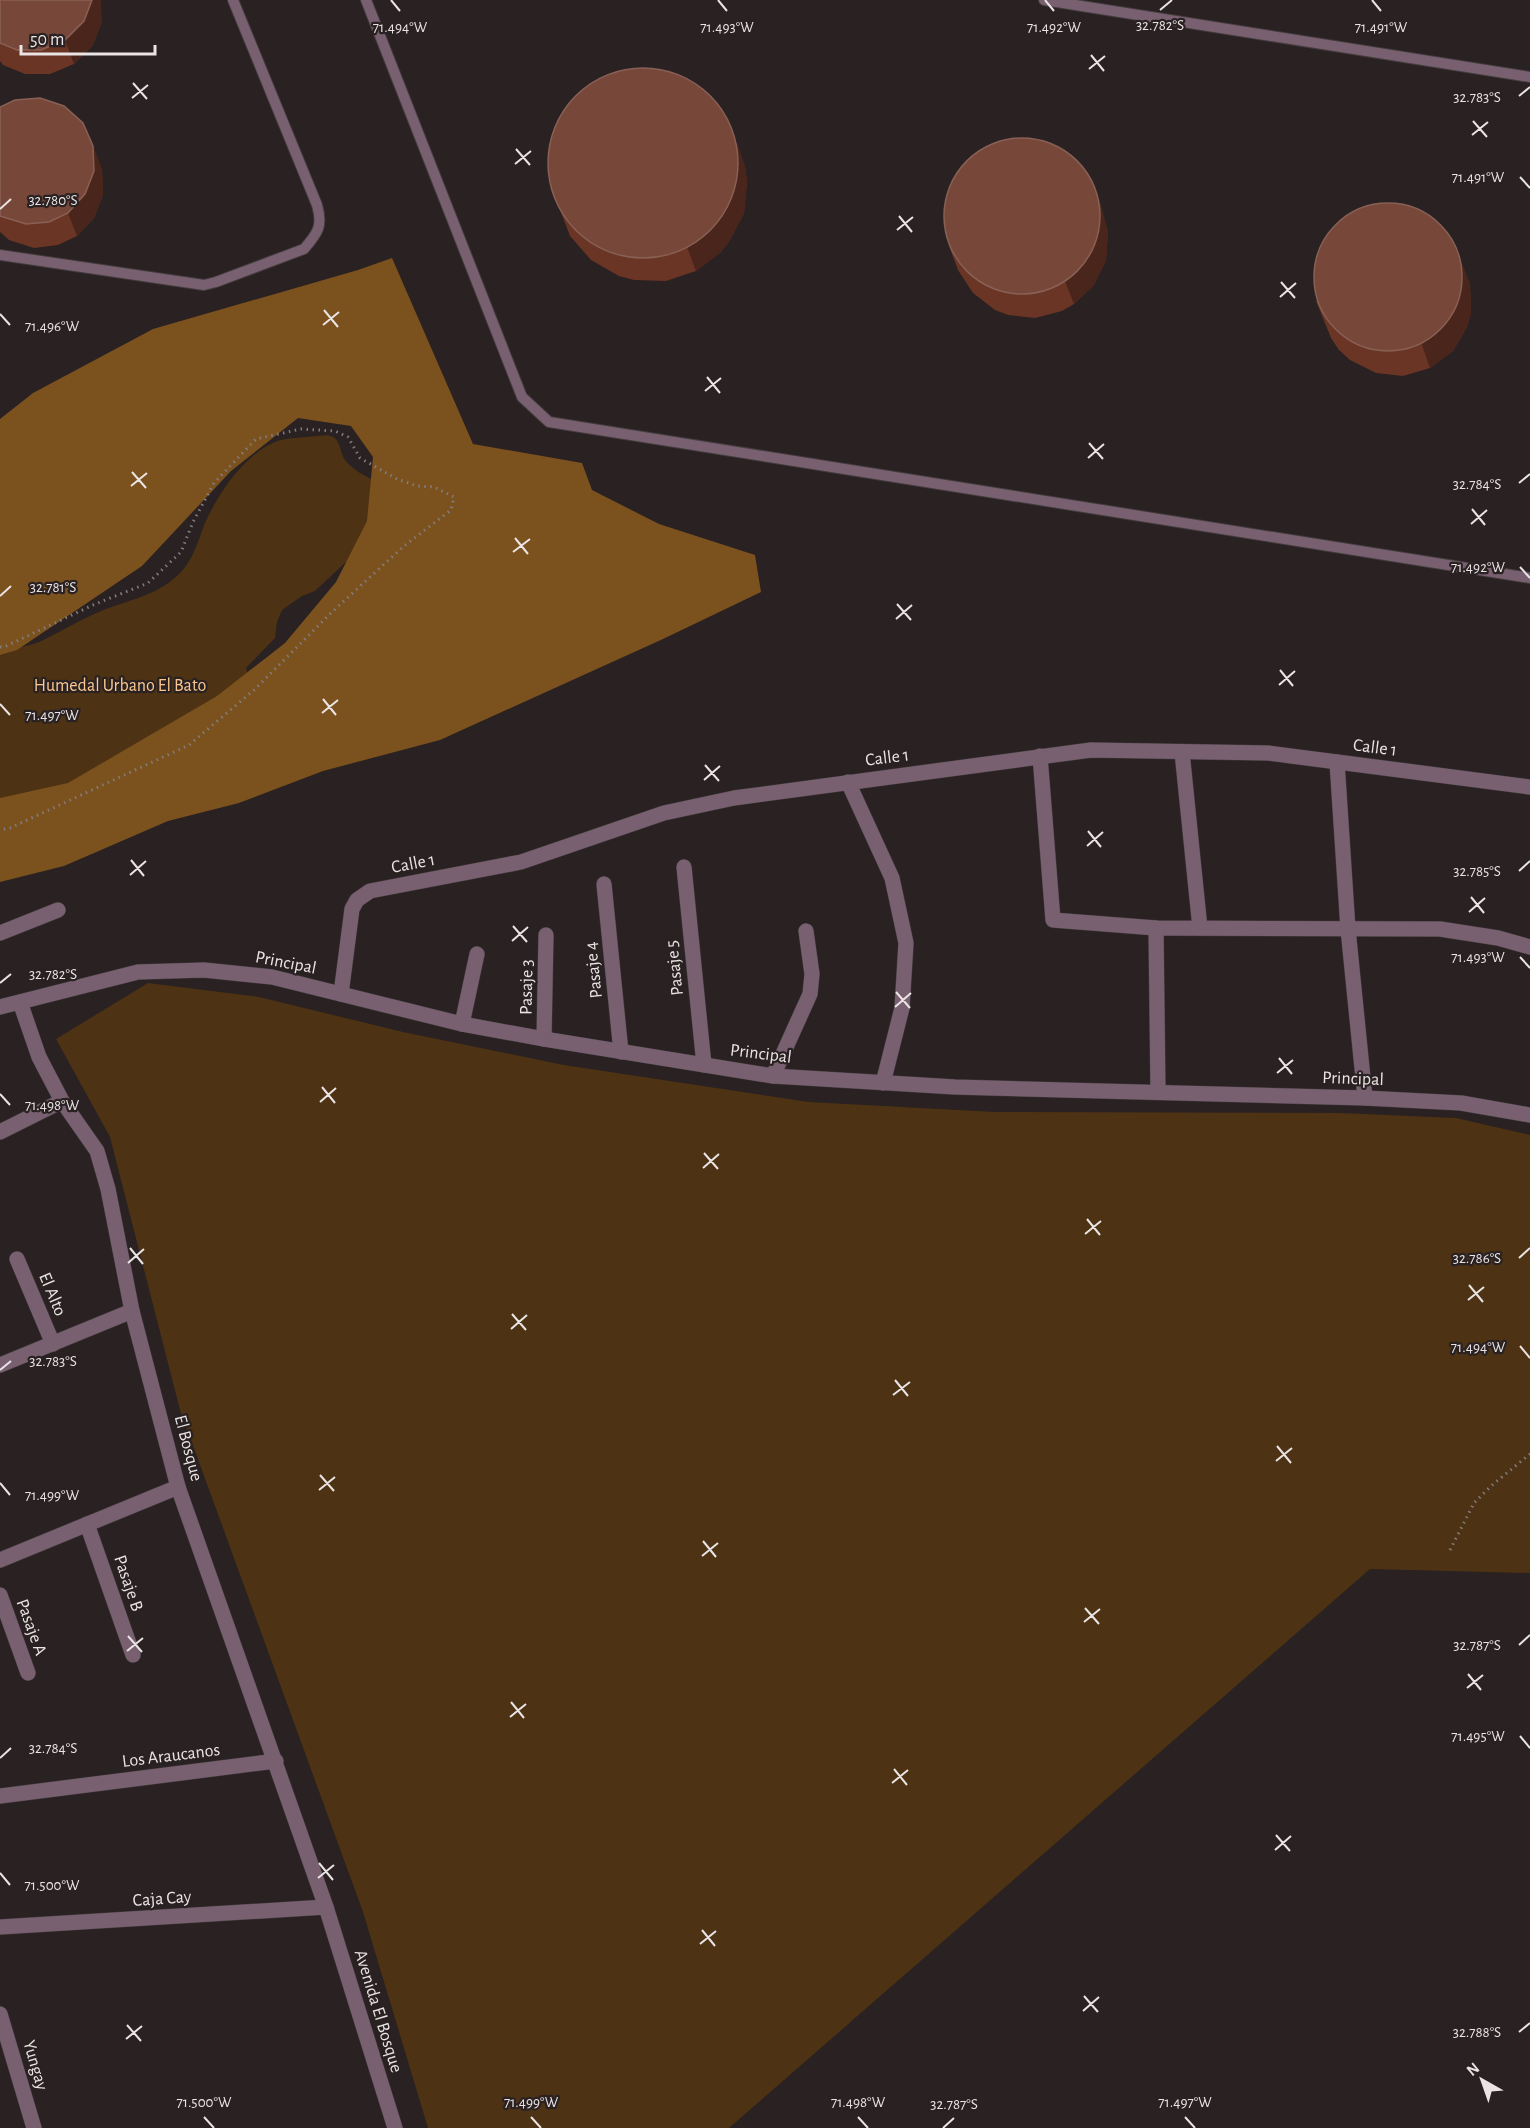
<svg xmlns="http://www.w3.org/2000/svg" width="1530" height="2128" viewBox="0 0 1530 2128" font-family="'Alegreya Sans',sans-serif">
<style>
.green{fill:#4d3213}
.forest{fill:#7b511e}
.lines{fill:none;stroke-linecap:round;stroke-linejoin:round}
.service-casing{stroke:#443c3d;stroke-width:12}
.minor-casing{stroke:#443c3d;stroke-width:16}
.tertiary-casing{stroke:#443c3d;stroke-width:16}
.path{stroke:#837c7d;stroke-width:3;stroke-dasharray:1.5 4.5;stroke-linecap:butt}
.service{stroke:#786071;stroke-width:10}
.minor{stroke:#786071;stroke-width:15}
.tertiary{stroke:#786071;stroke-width:15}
.wall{fill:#6a3525}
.shaded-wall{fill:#4a251b}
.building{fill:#77483a;stroke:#896055;stroke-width:1.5}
.ticks{fill:none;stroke:#eae4e5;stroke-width:2}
.labels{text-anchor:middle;stroke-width:4.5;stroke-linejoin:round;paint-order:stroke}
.park-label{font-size:18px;fill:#fbc78f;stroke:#292122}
.street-label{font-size:18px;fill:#eae4e5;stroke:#292122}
.ticks-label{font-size:15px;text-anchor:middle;fill:#eae4e5;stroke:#292122;stroke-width:4.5;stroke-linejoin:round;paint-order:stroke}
</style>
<rect width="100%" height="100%" fill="#292122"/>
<g class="green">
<path d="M 326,435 C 342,437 338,449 345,460 C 354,472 372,479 385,486 L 347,561 L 315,591 L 302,596 L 282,610 L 277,622 L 275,638 L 246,668 L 250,681 L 165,747 L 0,813 L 0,655 C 12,648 26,647 39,642 C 57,634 74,623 92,615 C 121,601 154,598 178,575 C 193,561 198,541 205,523 C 218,493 248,449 281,440 C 295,437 311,437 326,435 Z"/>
<path d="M 148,983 L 259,997 L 403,1032 L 564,1065 L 809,1102 L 995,1112 L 1341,1113 L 1456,1118 L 1530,1135 L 1530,1573 L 1370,1569 L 729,2128 L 428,2128 L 363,1912 L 180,1410 L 110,1137 L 56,1039 Z"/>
</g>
<path class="forest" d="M 392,258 L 473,444 L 582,463 L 592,490 L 659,524 L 755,555 L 761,592 L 663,639 L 440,740 L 323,771 L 239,803 L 168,821 L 64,866 L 0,882 L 0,798 L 68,783 L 217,696 L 285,643 L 336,582 L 367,521 L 373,457 L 351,426 L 298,418 L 231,471 L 142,566 L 17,650 L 0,655 L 0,419 L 33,393 L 153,329 L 358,270 Z"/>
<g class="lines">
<defs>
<g id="service">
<path d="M 366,0 L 522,397 L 549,422 L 1530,578"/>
<path d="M 1044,0 L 1530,77"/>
<path d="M 0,255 L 204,285 L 216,282 L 304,249 C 318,233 323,226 317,205 L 233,0"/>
</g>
<g id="minor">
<path d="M 1182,752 L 1200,928"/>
<path d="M 1040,756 L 1053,920 L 1156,928 L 1440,929 L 1498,938 L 1530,947"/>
<path d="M 1337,762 L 1348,929 L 1365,1098"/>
<path d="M 848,782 L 892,878 L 906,943 L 902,1008 L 883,1083"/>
<path d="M 684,867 L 704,1065"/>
<path d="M 604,884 L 621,1052"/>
<path d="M 1156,928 L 1158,1092"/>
<path d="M 0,933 L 58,910"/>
<path d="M 341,994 L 352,909 L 357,900 L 370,891 L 521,862 L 664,813 L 734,798 L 1091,750 L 1268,753 L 1530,787"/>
<path d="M 20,1002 L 39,1057 L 62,1101 L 97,1151 L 108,1189 L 132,1311 L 178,1487 L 326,1907 L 395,2128"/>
<path d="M 0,1007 L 138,972 L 204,970 L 272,977 L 462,1024 L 544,1039 L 773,1076 L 955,1087 L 1365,1098 L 1461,1103 L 1530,1115"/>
<path d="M 462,1024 L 477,954"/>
<path d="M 544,1039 L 546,935"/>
<path d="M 773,1076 L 810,994 L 812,974 L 806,931"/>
<path d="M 0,1132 L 62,1101"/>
<path d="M 17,1259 L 53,1344"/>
<path d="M 0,1365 L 132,1311"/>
<path d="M 87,1524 L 133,1655"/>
<path d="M 0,1560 L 178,1487"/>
<path d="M 0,1595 L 28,1673"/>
<path d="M 0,1796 L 276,1761"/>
<path d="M 0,1927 L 326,1907"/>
</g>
<path id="tertiary" d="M 0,2014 L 34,2128"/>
</defs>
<use href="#service" class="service-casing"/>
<use href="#minor" class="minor-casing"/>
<use href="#tertiary" class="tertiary-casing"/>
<g class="path">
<path d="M 0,647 L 4,647 L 93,605 L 148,583 L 181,552 L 193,522 L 214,483 L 256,439 L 301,429 L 335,431 L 348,437 L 360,458 L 397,479 L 417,486 L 434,487 L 454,497 L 451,510 L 404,546 L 333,611 L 254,690 L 189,745 L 10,828 L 0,830"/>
<path d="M 1450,1550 L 1474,1503 L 1491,1486 L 1530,1454"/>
</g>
<use href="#service" class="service"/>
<use href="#minor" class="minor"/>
<use href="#tertiary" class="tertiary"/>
</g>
<g class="wall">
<path d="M 0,0 L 102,21 L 93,45 L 74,64 L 50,74 L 25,74 L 3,65 L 0,61 Z"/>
<path d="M 0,107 L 93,146 L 102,170 L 103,195 L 94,218 L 77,236 L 58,245 L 34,248 L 9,240 L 0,232 Z"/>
<path d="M 737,143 L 745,167 L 747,182 L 744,213 L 730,240 L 721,252 L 696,271 L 666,281 L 634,280 L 619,276 L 591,260 L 570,236 L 550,183 Z"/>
<path d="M 1093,182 L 1101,206 L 1108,233 L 1106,260 L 1094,285 L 1074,304 L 1062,311 L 1035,318 L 1008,315 L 995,310 L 973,293 L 958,270 L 949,246 Z"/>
<path d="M 1461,261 L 1470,285 L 1471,313 L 1467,327 L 1453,351 L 1430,368 L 1403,376 L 1376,373 L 1350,360 L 1339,350 L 1331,338 L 1316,301 Z"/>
</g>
<g class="shaded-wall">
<path d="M 92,0 L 101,0 L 102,21 L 93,45 L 74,64 L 65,40 Z"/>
<path d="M 737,143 L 745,167 L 747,182 L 744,213 L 730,240 L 721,252 L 696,271 L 687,247 Z"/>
<path d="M 93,146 L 102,170 L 103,195 L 94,218 L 77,236 L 68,213 Z"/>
<path d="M 1093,182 L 1101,206 L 1108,233 L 1106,260 L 1094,285 L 1074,304 L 1065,281 Z"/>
<path d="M 1461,261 L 1470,285 L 1471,313 L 1467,327 L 1453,351 L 1430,368 L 1422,345 Z"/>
</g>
<g class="building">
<path d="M 0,0 L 92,0 L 84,21 L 65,40 L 41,50 L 17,50 L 0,43 Z"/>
<circle cx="643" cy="163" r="95"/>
<path d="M 40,98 L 64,106 L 83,123 L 93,146 L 94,171 L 85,194 L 68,213 L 49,222 L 26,224 L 0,216 L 0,107 L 15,100 Z"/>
<circle cx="1022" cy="216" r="78"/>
<circle cx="1388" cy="277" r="74"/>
</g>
<path class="ticks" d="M 391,0 L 400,11M 718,0 L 727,11M 1045,0 L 1054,11M 1372,0 L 1381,11M 1160,10 L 1172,0M 1091,55 L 1104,71M 1089,69 L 1105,56M 133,83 L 147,99M 1519,96 L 1530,87M 132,98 L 148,85M 1473,121 L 1487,137M 1472,135 L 1488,122M 516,149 L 530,165M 515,164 L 531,151M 1520,177 L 1530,188M 0,209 L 11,199M 899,216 L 912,232M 897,230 L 913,217M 1281,282 L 1295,298M 1280,297 L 1296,283M 324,310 L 338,327M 0,314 L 10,325M 323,325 L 339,312M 707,377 L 720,393M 705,391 L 721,378M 1089,443 L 1103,459M 1088,458 L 1104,444M 132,472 L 146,488M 1519,483 L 1530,474M 131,486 L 147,473M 1472,509 L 1485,525M 1471,524 L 1487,510M 515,538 L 528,554M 513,552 L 530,539M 1520,567 L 1530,578M 0,596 L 11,586M 897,604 L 911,620M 896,619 L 912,605M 1280,670 L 1293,686M 1279,685 L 1295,671M 323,699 L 336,715M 0,704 L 10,715M 322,713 L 338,700M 705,765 L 719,781M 704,780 L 720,766M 1088,831 L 1101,847M 1087,846 L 1103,832M 131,860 L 144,876M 1519,871 L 1530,861M 130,875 L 146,861M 1471,897 L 1484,913M 1469,912 L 1485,898M 513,926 L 527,942M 512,941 L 528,927M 1520,957 L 1530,968M 0,983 L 11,974M 896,992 L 910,1008M 895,1007 L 911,993M 1279,1058 L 1292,1074M 1277,1073 L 1293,1060M 322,1087 L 335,1103M 0,1094 L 10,1105M 320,1102 L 336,1088M 704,1153 L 718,1169M 703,1168 L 719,1154M 1087,1219 L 1100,1235M 1085,1234 L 1101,1221M 130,1248 L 143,1264M 1519,1258 L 1530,1248M 128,1263 L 144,1249M 1469,1285 L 1483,1302M 1468,1300 L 1484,1287M 512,1314 L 526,1330M 511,1329 L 527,1315M 1520,1346 L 1530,1358M 0,1370 L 11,1361M 895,1380 L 908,1396M 893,1395 L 910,1382M 1277,1446 L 1291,1463M 1276,1461 L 1292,1448M 320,1475 L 334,1491M 0,1483 L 10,1495M 319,1490 L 335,1477M 703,1541 L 716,1557M 702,1556 L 718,1543M 1085,1608 L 1099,1624M 1084,1622 L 1100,1609M 128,1636 L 142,1652M 1519,1645 L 1530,1635M 127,1651 L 143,1638M 1468,1674 L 1481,1690M 1467,1688 L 1483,1675M 511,1702 L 524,1718M 510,1717 L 526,1704M 1520,1736 L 1530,1748M 0,1758 L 11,1748M 894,1769 L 907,1785M 892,1783 L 908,1770M 1276,1835 L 1290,1851M 1275,1850 L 1291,1836M 319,1863 L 333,1880M 0,1873 L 10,1885M 318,1878 L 334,1865M 702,1930 L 715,1946M 700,1944 L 716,1931M 1084,1996 L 1098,2012M 1083,2011 L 1099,1997M 127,2025 L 141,2041M 1519,2032 L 1530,2023M 126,2039 L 142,2026M 204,2117 L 214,2128M 531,2117 L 541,2128M 858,2117 L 868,2128M 1185,2117 L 1195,2128M 943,2128 L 954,2118"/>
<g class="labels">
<g class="park-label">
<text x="120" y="691">Humedal Urbano El Bato</text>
</g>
<g class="street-label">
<text transform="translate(1375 747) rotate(7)" y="6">Calle 1</text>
<text transform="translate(887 757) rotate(-7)" y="6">Calle 1</text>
<text transform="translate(413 863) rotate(-11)" y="6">Calle 1</text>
<text transform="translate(286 962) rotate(11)" y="6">Principal</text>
<text transform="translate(674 968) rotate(-96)" y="6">Pasaje 5</text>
<text transform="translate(593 970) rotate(-96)" y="6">Pasaje 4</text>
<text transform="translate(526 987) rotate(-89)" y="6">Pasaje 3</text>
<text transform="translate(761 1053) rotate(7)" y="6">Principal</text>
<text transform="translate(1353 1078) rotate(2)" y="6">Principal</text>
<text transform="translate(53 1294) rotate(67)" y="6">El Alto</text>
<text transform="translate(189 1448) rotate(75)" y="6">El Bosque</text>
<text transform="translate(129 1583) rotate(71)" y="6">Pasaje B</text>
<text transform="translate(32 1627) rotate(70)" y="6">Pasaje A</text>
<text transform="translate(171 1755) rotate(-7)" y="6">Los Araucanos</text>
<text transform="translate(162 1898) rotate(-4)" y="6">Caja Cay</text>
<text transform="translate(379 2011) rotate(73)" y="6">Avenida El Bosque</text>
<text transform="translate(36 2065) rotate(74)" y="6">Yungay</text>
</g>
</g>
<g class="ticks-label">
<text x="1160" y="30">32.782°S</text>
<text x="400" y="32">71.494°W</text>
<text x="727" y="32">71.493°W</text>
<text x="1054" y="32">71.492°W</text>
<text x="1381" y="32">71.491°W</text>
<text x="1477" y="102">32.783°S</text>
<text x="1478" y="182">71.491°W</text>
<text x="53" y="205">32.780°S</text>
<text x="52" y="331">71.496°W</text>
<text x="1477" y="489">32.784°S</text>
<text x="1478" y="572">71.492°W</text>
<text x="53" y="592">32.781°S</text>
<text x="52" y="720">71.497°W</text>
<text x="1477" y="876">32.785°S</text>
<text x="1478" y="962">71.493°W</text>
<text x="53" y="979">32.782°S</text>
<text x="52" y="1110">71.498°W</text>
<text x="1477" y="1263">32.786°S</text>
<text x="1478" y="1352">71.494°W</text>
<text x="53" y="1366">32.783°S</text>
<text x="52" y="1500">71.499°W</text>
<text x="1477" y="1650">32.787°S</text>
<text x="1478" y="1741">71.495°W</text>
<text x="53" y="1753">32.784°S</text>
<text x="52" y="1890">71.500°W</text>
<text x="1477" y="2037">32.788°S</text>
<text x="204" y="2107">71.500°W</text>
<text x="531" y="2107">71.499°W</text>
<text x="858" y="2107">71.498°W</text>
<text x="1185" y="2107">71.497°W</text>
<text x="954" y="2109">32.787°S</text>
</g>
<g transform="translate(1482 2080) rotate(320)" stroke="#292122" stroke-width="4.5" paint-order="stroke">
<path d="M0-4.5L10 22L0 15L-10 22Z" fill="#eae4e5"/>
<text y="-9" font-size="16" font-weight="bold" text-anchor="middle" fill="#eae4e5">N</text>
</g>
<path d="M21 45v9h134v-9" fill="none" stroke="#eae4e5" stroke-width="3"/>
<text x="30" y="45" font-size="18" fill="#eae4e5" stroke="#292122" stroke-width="4.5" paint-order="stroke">50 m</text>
</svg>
